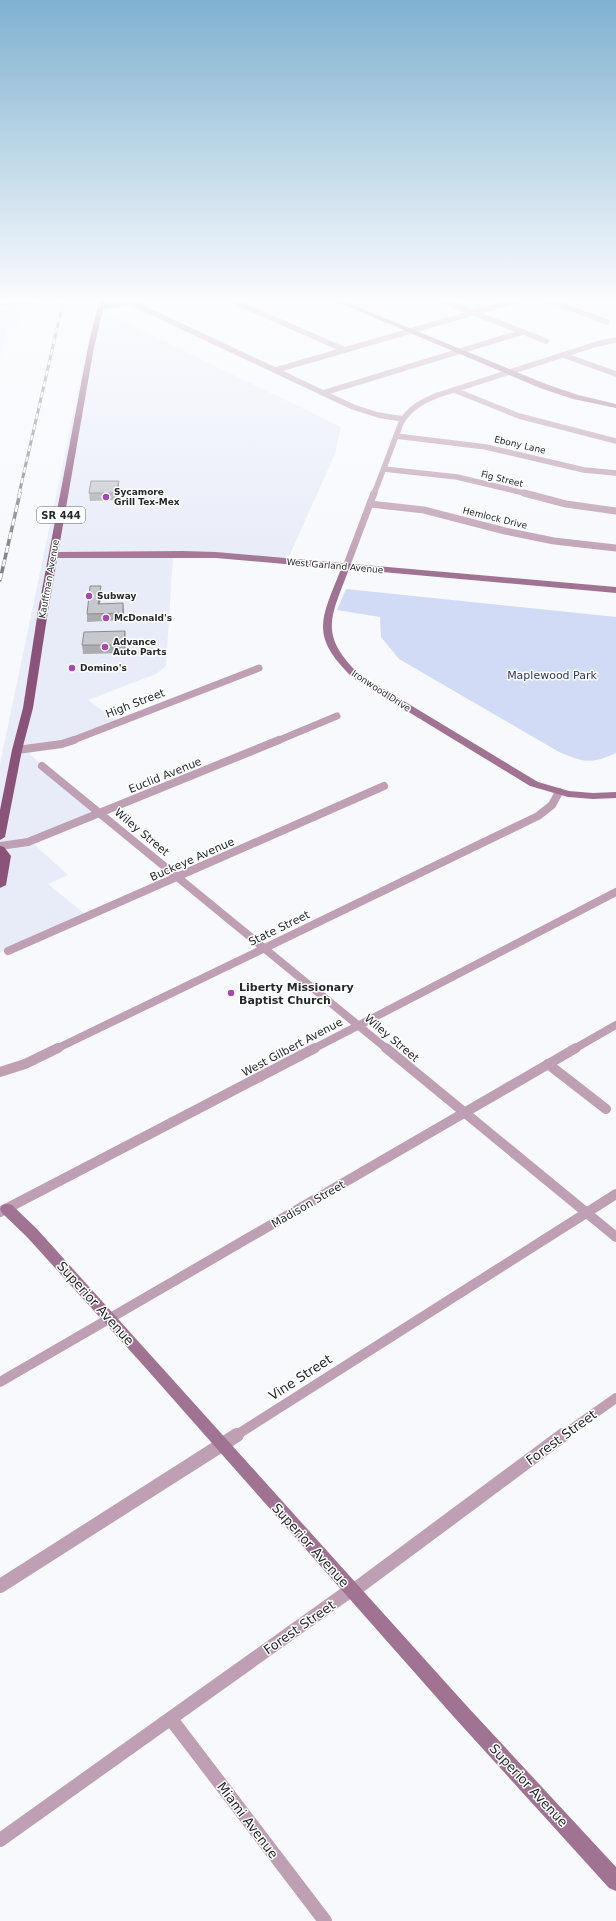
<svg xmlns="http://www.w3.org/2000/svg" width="616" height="1921" viewBox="0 0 616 1921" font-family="'DejaVu Sans',sans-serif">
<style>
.built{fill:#e8ecf8}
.green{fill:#d1dbf6}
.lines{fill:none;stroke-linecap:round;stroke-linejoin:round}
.stream{stroke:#82acac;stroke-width:2}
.street-far4{stroke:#bf9fb4;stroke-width:5.5}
.street-far3{stroke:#bf9fb4;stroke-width:7}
.street-far2{stroke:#bf9fb4;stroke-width:8}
.street-far1{stroke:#bf9fb4;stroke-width:10}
.street{stroke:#bf9fb4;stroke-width:14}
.secondary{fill:#a17393;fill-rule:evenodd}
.primary{fill:#8a547a;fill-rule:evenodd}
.rail-far1-casing{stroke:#7f8083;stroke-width:3}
.rail-casing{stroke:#7f8083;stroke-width:3.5}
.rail-far1{stroke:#fff;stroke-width:2;stroke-dasharray:5.5;stroke-linecap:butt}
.rail{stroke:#fff;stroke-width:2.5;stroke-dasharray:7;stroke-linecap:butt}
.wall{fill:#abacb0}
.shaded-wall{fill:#8b8c90}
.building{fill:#c7c8cd;stroke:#8b8c90}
.poi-dot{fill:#a847af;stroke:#fff;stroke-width:1.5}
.labels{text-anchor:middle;stroke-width:3;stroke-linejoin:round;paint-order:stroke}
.far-street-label{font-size:9px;fill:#27282a;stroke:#fff}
.far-poi-label{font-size:9px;font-weight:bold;fill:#27282a;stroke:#fff;text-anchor:start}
.shield{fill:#fff;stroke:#68686a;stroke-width:1}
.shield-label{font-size:10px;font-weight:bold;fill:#27282a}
.park-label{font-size:11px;fill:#29355e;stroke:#fff}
.street-label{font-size:11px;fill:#27282a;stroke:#fff}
.poi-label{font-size:11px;font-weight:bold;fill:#27282a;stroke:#fff;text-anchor:start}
.near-street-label{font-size:13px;fill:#27282a;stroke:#fff}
</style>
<rect width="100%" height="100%" fill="#f7f9fd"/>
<g class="built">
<path d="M 0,298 L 26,298 L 19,324 L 8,328 L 0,357 Z"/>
<path d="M 94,313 L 106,313 L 341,427 L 335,454 L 287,561 L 173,555 L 166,666 L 156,674 L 88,700 L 117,721 L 61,742 L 43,747 L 29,754 L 101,811 L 34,844 L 68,875 L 48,884 L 86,915 L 0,952 L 0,764 Z"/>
</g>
<path class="green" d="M 346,589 L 616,617 L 616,753 C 590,765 584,762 559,752 L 399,659 L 381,637 L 380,617 L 337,610 Z"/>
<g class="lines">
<path class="stream" d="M 0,305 L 76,299"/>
<g class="street-far4">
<path d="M 226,298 L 345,350"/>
<path d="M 436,298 L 546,341"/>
<path d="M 542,298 L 607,322"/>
<path d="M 132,303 L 353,407 L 378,415 L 403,419"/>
<path d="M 101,307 L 153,298"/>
<path d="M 563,355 L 616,374"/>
<path d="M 276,370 L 524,298"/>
<path d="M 454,390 L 519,416 L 616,441"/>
<path d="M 323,393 L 523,332"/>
<path d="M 396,436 L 486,447 L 584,470 L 616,473"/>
<path d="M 384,469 L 457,477 L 528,494"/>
<path d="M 374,494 L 401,423 C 409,408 423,401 438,395 L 597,344 L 616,340"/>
</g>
<g class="street-far3">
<path d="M 524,493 L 566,504 L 616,511"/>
<path d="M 370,504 L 424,510 L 505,531 L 554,541 L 616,548"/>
<path d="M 346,567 L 374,493"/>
<path d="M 71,741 L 259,668"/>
<path d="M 277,741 L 337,716"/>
</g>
<g class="street-far2">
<path d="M 17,750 L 62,744 L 74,740"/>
<path d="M 42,766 L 387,1049"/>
<path d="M 0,846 L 28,842 L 279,740"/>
<path d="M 8,951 L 384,786"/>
<path d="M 56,1049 L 538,816 L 552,805 L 559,792"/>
<path d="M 313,1049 L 616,892"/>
<path d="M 574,1049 L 616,1025"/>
</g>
<g class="street-far1">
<path d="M 386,1048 L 616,1237"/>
<path d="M 548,1064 L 606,1109"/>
<path d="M 0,1072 L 25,1064 L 58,1048"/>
<path d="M 0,1212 L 315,1048"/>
<path d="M 0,1382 L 576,1048"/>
<path d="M 235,1436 L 616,1194"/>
<path d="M 562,1436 L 616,1398"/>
</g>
<g class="street">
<path d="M 0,1586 L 237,1435"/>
<path d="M 171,1719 L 325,1921"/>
<path d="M 0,1840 L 348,1592 L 353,1591 L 563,1435"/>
</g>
<g class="secondary">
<path d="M 328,298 L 336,298 L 546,384 L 578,395 L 616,404 L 616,408 L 573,399 L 540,388 Z"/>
<path d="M 183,551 L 216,552 L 616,587 L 616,593 L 349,569 C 331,617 318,634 359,674 L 538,782 L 569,791 L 593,793 L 616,792 L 616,798 L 593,799 L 568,797 L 530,786 L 353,678 C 309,635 321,620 341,569 L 216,558 L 54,558 L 50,555 L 54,552 Z"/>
<path d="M 7,1204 L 12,1205 L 37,1229 L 465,1704 L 616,1867 L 616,1891 L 609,1888 L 453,1716 L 143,1365 L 27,1237 L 2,1213 L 0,1209 L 2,1205 Z"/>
</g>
<g class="primary">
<path d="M 100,298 L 106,298 L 94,347 L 48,611 L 33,708 L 22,750 L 5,837 L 0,840 L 0,810 L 12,750 L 23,708 L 38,611 L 88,347 Z"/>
<path d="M 0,846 L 4,847 L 11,856 L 6,885 L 0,888 Z"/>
</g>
<defs>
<path id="rail-far1" d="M 19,494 L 64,298"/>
<path id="rail" d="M 0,580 L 20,493"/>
</defs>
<use href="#rail-far1" class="rail-far1-casing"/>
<use href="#rail" class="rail-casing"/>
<use href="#rail-far1" class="rail-far1"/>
<use href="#rail" class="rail"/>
</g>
<g class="wall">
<path d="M 119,488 L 117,500 L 90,501 L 89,493 Z"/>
<path d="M 101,594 L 100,604 L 124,611 L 123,620 L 87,622 L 87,614 Z"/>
<path d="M 126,639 L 125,653 L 83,654 L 82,645 Z"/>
</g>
<g class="shaded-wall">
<path d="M 119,481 L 119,488 L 117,500 L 116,493 Z"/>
<path d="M 101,586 L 101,594 L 99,612 L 98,604 Z"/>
<path d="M 123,603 L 124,611 L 123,620 Z"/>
<path d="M 125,631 L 126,639 L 125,653 L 124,645 Z"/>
</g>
<g class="building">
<path d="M 91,481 L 119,481 L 116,493 L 89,493 Z"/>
<path d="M 90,586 L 101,586 L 98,604 L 123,603 L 123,613 L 87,614 Z"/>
<path d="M 125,631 L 124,645 L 82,645 L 84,632 Z"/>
</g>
<linearGradient id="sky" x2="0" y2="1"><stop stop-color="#7fb1d0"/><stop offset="0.53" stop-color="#fbfcfe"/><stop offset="1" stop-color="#fbfcfe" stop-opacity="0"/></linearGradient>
<rect width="616" height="567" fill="url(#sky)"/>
<g class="poi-dot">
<circle cx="106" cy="497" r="4"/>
<circle cx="89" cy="596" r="4"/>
<circle cx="106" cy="618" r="4"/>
<circle cx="105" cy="647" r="4"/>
<circle cx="72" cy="668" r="4"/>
<circle cx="231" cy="993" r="4"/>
</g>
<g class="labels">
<g class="far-street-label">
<text transform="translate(520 445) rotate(13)" y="3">Ebony Lane</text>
<text transform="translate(502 479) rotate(14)" y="3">Fig Street</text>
<text transform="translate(495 518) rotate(14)" y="3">Hemlock Drive</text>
<text transform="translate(335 566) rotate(5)" y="3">West Garland Avenue</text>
<text transform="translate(49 579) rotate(-80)" y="3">Kauffman Avenue</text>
<text transform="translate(381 691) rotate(33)" y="3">Ironwood Drive</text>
</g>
<g class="far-poi-label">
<text x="114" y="495">Sycamore<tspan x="114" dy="10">Grill Tex-Mex</tspan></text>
<text x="97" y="599">Subway</text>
<text x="114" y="621">McDonald's</text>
<text x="113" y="645">Advance<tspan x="113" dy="10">Auto Parts</tspan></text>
<text x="80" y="671">Domino's</text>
</g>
<rect class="shield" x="37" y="507" width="48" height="16" rx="3"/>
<g class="shield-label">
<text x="61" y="519">SR 444</text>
</g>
<g class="park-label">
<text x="552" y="679">Maplewood Park</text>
</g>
<g class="street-label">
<text transform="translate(135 703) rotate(-21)" y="4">High Street</text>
<text transform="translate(165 775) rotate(-22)" y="4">Euclid Avenue</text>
<text transform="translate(142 832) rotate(40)" y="4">Wiley Street</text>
<text transform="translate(192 859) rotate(-24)" y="4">Buckeye Avenue</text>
<text transform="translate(279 928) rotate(-26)" y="4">State Street</text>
<text transform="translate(392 1038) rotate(40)" y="4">Wiley Street</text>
<text transform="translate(292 1047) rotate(-28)" y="4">West Gilbert Avenue</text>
<text transform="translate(308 1204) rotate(-30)" y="4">Madison Street</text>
</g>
<g class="poi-label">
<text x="239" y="991">Liberty Missionary<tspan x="239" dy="13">Baptist Church</tspan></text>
</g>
<g class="near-street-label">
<text transform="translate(96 1303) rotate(48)" y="5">Superior Avenue</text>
<text transform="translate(300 1377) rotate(-33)" y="5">Vine Street</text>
<text transform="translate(561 1437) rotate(-36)" y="5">Forest Street</text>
<text transform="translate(311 1545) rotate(48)" y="5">Superior Avenue</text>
<text transform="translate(299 1627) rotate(-35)" y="5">Forest Street</text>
<text transform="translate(529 1785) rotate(47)" y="5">Superior Avenue</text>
<text transform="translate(248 1820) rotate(53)" y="5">Miami Avenue</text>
</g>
</g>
</svg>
